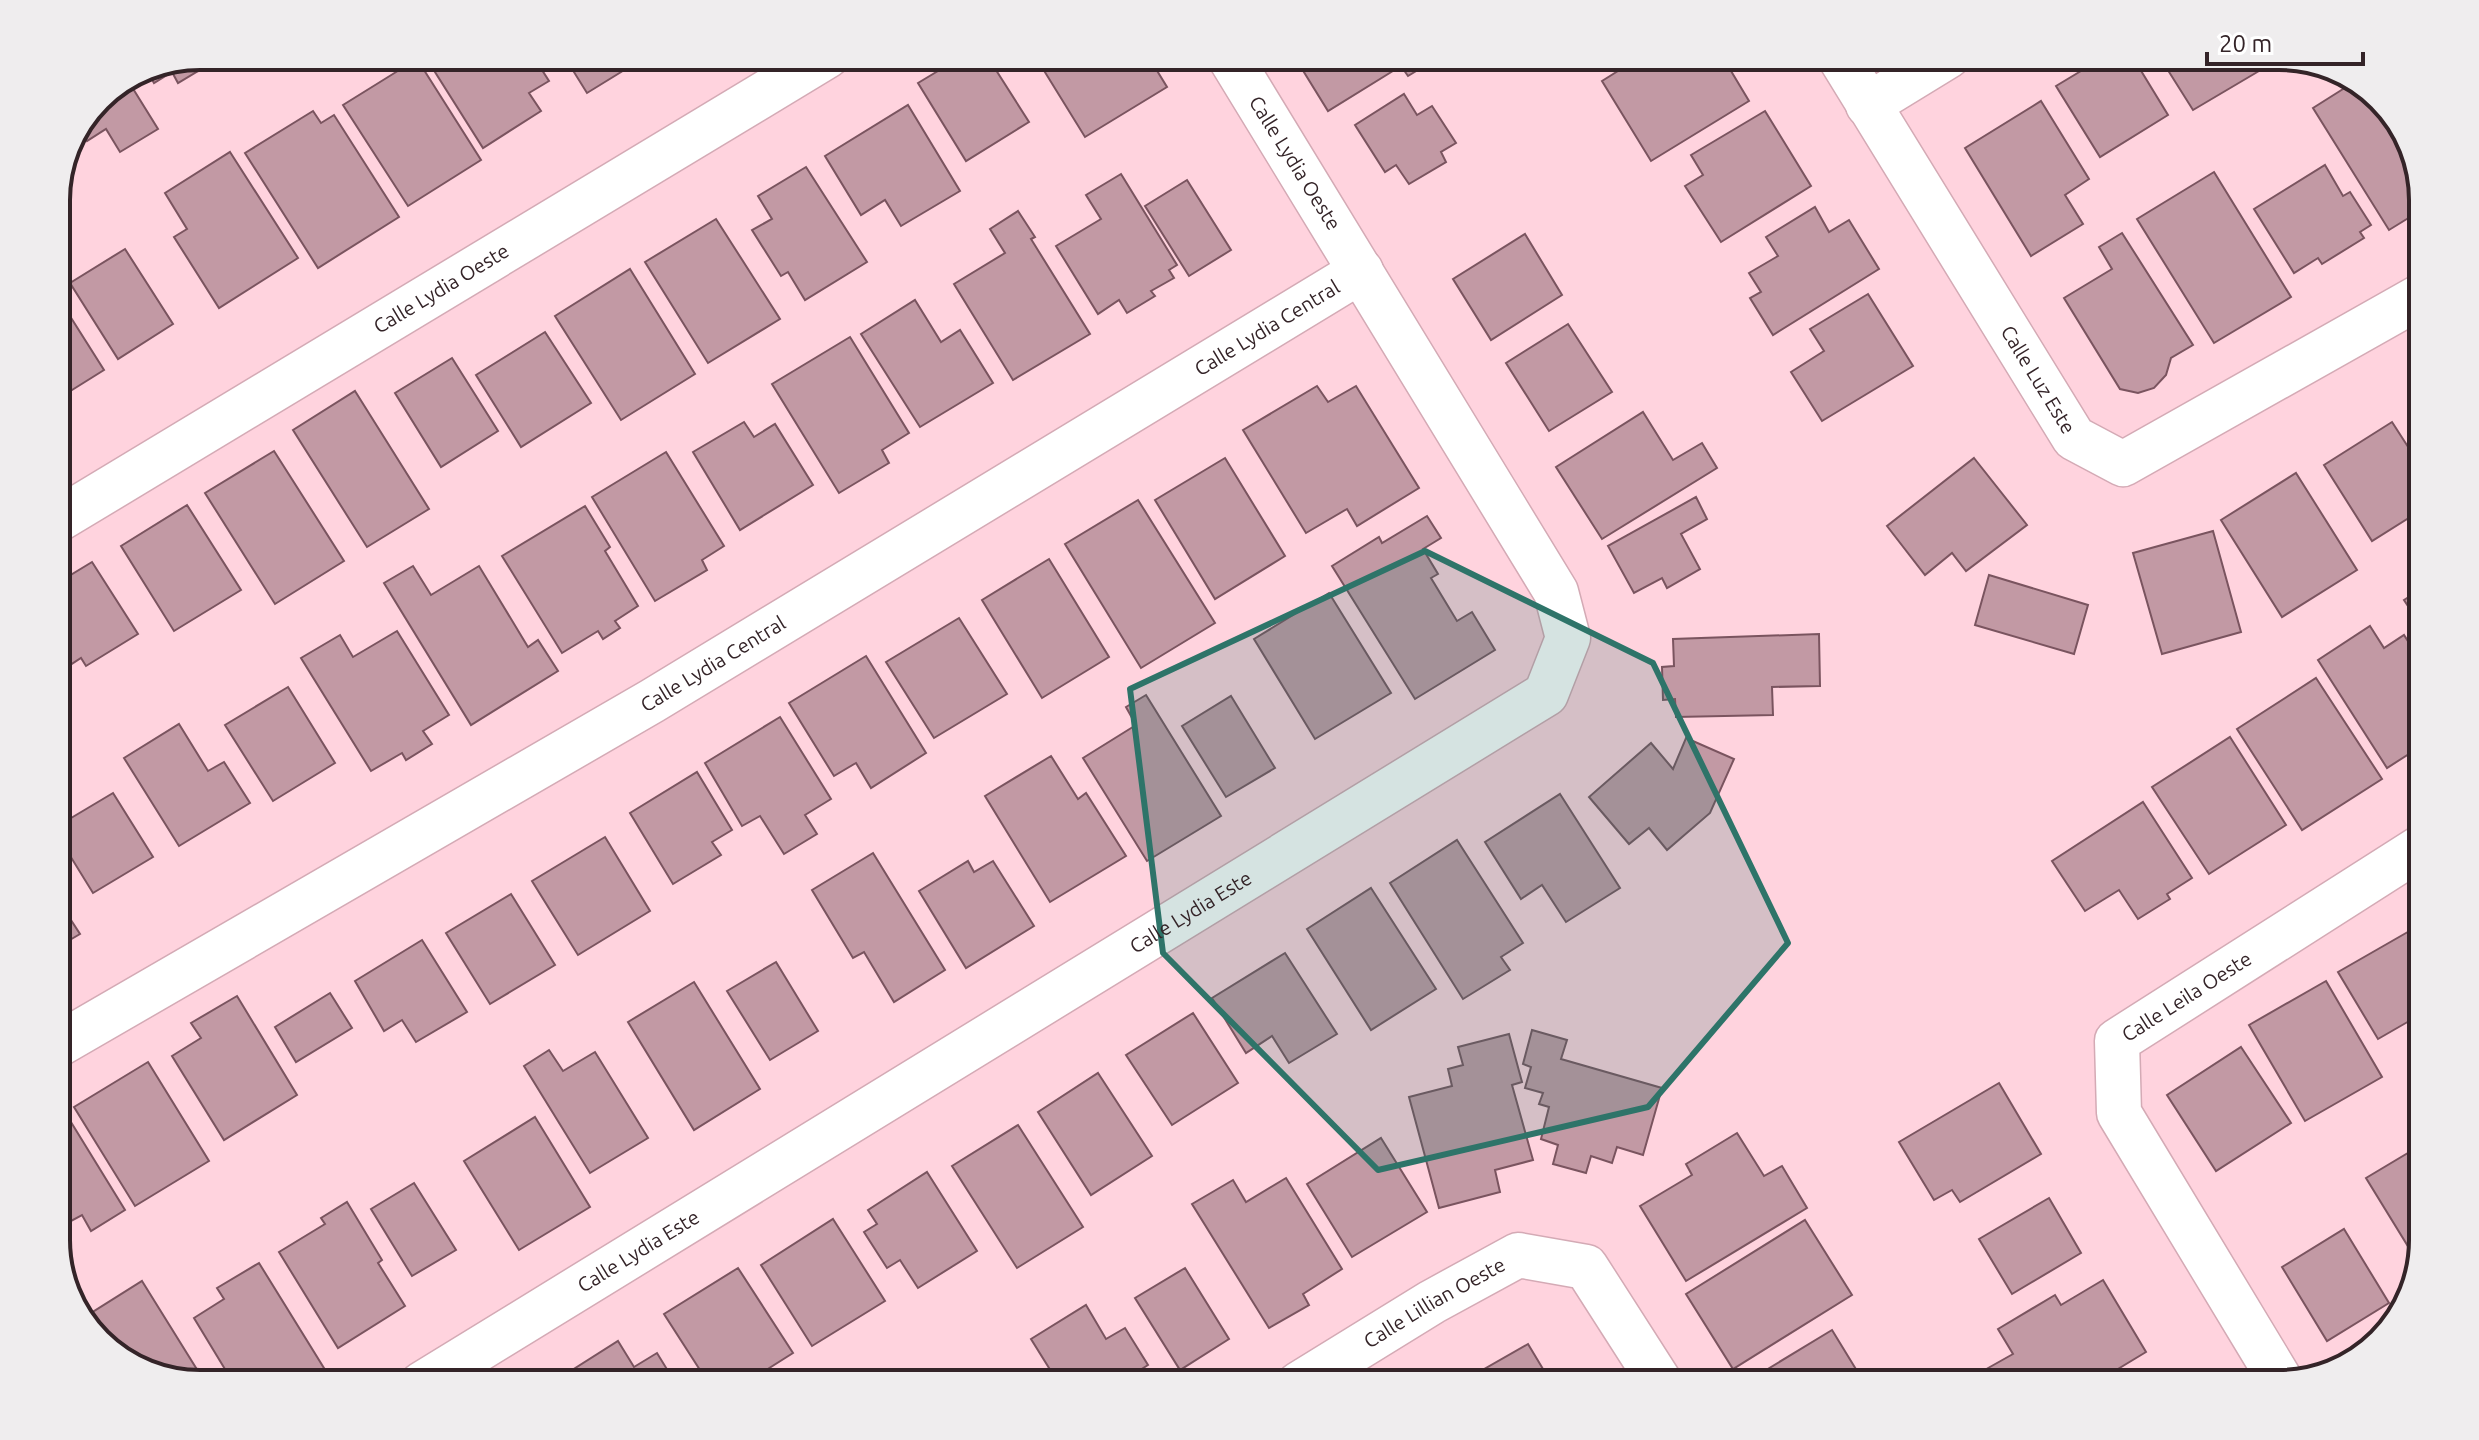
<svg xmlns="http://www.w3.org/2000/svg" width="2479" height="1440" viewBox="0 0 2479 1440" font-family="Ubuntu,sans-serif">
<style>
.building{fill:#c299a4;stroke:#7a545f;stroke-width:2}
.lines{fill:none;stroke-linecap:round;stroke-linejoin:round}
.minor-casing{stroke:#d4aab5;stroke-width:47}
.minor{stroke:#fff;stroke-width:44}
.marked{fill:#2e7469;fill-opacity:0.2;stroke:#2e7469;stroke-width:6;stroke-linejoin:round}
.labels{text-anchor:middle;stroke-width:6;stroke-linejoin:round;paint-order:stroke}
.street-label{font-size:20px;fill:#342428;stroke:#fff}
.rim{fill:none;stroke:#342428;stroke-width:4}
</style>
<rect width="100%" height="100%" fill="#ffd3de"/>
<g class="building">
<path d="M 200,56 L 223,56 L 178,83 L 172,72 L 154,83 L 145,67 Z"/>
<path d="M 461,56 L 533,56 L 549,81 L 529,93 L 541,111 L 483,148 L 435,72 Z"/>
<path d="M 564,56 L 647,56 L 587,93 Z"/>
<path d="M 963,56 L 987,56 L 1029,122 L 966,161 L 918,83 Z"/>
<path d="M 1035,56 L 1148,56 L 1167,87 L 1085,137 Z"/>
<path d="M 1294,56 L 1441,56 L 1408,76 L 1401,66 L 1328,111 Z"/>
<path d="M 1642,56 L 1722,56 L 1749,101 L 1651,161 L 1602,81 Z"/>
<path d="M 2106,56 L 2132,56 L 2168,115 L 2100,157 L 2056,86 Z"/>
<path d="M 2159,56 L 2250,56 L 2259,71 L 2193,110 Z"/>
<path d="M 417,59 L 481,160 L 408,206 L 343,105 Z"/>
<path d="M 127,79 L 158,129 L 120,152 L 106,129 L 87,141 L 83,133 L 99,98 Z"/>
<path d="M 2351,84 L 2357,92 L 2364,88 L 2403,128 L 2423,191 L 2423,209 L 2389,230 L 2313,108 Z"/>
<path d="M 1404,94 L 1417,115 L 1432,106 L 1456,143 L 1441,152 L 1446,162 L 1409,184 L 1396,165 L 1385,172 L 1355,125 Z"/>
<path d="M 2041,101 L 2089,179 L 2065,195 L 2083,224 L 2031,256 L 1965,148 Z"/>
<path d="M 908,105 L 960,191 L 901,226 L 885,200 L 861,215 L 825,156 Z"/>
<path d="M 313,111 L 321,123 L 334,115 L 399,217 L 318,268 L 245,153 Z"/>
<path d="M 1765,111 L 1811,186 L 1721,242 L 1685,186 L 1703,175 L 1691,155 Z"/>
<path d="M 230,152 L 298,258 L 219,308 L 174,237 L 187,229 L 165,193 Z"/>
<path d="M 2325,165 L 2343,196 L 2350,192 L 2371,225 L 2360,232 L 2364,238 L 2322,264 L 2318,258 L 2294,273 L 2254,209 Z"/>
<path d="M 806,167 L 867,262 L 805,300 L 788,272 L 781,276 L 752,230 L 772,219 L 758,196 Z"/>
<path d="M 2214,172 L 2291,297 L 2214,343 L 2137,219 Z"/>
<path d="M 1121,174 L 1177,265 L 1169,270 L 1174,278 L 1151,291 L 1155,296 L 1127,313 L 1119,300 L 1098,314 L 1056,246 L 1101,219 L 1086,195 Z"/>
<path d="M 1187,180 L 1231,250 L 1189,276 L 1145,206 Z"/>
<path d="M 1815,207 L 1829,232 L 1849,220 L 1879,269 L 1773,335 L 1750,298 L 1761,292 L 1749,273 L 1778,256 L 1766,237 Z"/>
<path d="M 1018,211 L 1035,237 L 1031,239 L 1090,334 L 1013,380 L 954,284 L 1005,253 L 990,229 Z"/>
<path d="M 716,219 L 780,319 L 708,363 L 645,262 Z"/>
<path d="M 2122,233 L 2193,345 L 2171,358 L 2166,375 L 2154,388 L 2138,393 L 2120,389 L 2064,298 L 2112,269 L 2099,247 Z"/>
<path d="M 1525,234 L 1562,295 L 1491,340 L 1453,279 Z"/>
<path d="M 125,249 L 173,324 L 118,359 L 70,283 Z"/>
<path d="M 630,269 L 695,374 L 621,420 L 555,316 Z"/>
<path d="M 56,294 L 104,370 L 56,400 Z"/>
<path d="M 1868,294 L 1913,366 L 1822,421 L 1791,372 L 1824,351 L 1810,329 Z"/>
<path d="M 915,300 L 941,342 L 960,330 L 993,383 L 920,427 L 861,334 Z"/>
<path d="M 1568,324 L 1612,392 L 1549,431 L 1506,363 Z"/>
<path d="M 545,332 L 591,403 L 521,447 L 476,375 Z"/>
<path d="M 850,337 L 909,433 L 882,450 L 889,463 L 839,493 L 772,384 Z"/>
<path d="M 452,358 L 498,431 L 441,467 L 395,393 Z"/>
<path d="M 1317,386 L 1328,402 L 1356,386 L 1419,488 L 1357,526 L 1347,509 L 1306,533 L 1243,430 Z"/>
<path d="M 355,391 L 429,509 L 367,547 L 293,430 Z"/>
<path d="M 1643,412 L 1673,460 L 1702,443 L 1717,468 L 1602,539 L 1556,467 Z"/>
<path d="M 744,422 L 754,437 L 775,424 L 813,485 L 740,530 L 693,452 Z"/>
<path d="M 2392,422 L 2423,470 L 2423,509 L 2372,541 L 2324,465 Z"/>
<path d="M 274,451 L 344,561 L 275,604 L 205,493 Z"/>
<path d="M 666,452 L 724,546 L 702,560 L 707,570 L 655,601 L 592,497 Z"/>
<path d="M 1225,458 L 1285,556 L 1215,599 L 1155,500 Z"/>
<path d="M 1974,458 L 2027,525 L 1966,571 L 1952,553 L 1925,575 L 1887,526 Z"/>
<path d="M 2296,473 L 2357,570 L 2282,617 L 2221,520 Z"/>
<path d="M 1696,497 L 1707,519 L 1681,534 L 1700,569 L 1667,588 L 1662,578 L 1634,593 L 1608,546 Z"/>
<path d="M 1138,500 L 1215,623 L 1141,668 L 1065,544 Z"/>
<path d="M 187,505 L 241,590 L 174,631 L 121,546 Z"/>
<path d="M 585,506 L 610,547 L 605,551 L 638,606 L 615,621 L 620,628 L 603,639 L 598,631 L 562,653 L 502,556 Z"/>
<path d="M 1427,516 L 1441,538 L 1423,549 L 1438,574 L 1431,578 L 1457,621 L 1472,612 L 1495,650 L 1415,699 L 1332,566 L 1379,537 L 1382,543 Z"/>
<path d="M 2213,531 L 2241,632 L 2162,654 L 2133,553 Z"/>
<path d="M 1049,559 L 1109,657 L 1042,698 L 982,600 Z"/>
<path d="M 92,562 L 138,634 L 86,666 L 81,658 L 67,667 L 56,650 L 56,608 L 65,603 L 56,584 Z"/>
<path d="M 413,566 L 431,595 L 479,566 L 528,647 L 538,640 L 558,671 L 471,725 L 384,583 Z"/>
<path d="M 1989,575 L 2088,605 L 2074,654 L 1975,625 Z"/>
<path d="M 2423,588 L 2423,629 L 2404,600 Z"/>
<path d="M 1329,593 L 1391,693 L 1315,739 L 1254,639 Z"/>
<path d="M 959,618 L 1007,694 L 934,738 L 886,662 Z"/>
<path d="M 2370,626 L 2384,648 L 2404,635 L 2423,665 L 2423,745 L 2387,768 L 2318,660 Z"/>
<path d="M 397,631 L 449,715 L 423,731 L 432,744 L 406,760 L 402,753 L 371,771 L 301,658 L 340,635 L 353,657 Z"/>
<path d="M 1819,634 L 1820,686 L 1772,687 L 1773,715 L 1676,717 L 1675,699 L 1663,700 L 1662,667 L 1674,666 L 1673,639 Z"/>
<path d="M 866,656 L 926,753 L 871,788 L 856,763 L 834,776 L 789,703 Z"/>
<path d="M 2316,678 L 2382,779 L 2302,830 L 2237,729 Z"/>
<path d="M 288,687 L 335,763 L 273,801 L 225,725 Z"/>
<path d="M 1146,695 L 1221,816 L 1147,861 L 1083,758 L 1136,725 L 1126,707 Z"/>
<path d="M 1231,696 L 1275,768 L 1226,797 L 1182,726 Z"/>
<path d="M 780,717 L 831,799 L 805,815 L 817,834 L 784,854 L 760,816 L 742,826 L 705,763 Z"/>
<path d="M 179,724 L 208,771 L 224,762 L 250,803 L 179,846 L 124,758 Z"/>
<path d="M 2230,737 L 2286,825 L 2209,874 L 2152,787 Z"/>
<path d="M 1686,738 L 1734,759 L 1710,813 L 1667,850 L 1649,828 L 1629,844 L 1589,797 L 1651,743 L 1673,769 Z"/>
<path d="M 1051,756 L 1078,799 L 1086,793 L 1126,856 L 1050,902 L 985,796 Z"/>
<path d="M 697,772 L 732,830 L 712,842 L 721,855 L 673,884 L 630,813 Z"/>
<path d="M 113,793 L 153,857 L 93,893 L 56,833 L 56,827 Z"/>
<path d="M 1560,794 L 1620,888 L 1566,922 L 1542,885 L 1521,899 L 1485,842 Z"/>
<path d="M 2143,802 L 2192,878 L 2167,894 L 2170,899 L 2138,919 L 2119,890 L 2085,911 L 2052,861 Z"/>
<path d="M 605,837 L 650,911 L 578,955 L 532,881 Z"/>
<path d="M 1457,840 L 1523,943 L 1501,957 L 1510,970 L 1463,999 L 1390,883 Z"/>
<path d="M 873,853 L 945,970 L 894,1002 L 864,952 L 853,958 L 812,890 Z"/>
<path d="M 968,861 L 974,872 L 993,861 L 1034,926 L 966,968 L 919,891 Z"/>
<path d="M 1371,888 L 1436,989 L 1371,1030 L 1307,929 Z"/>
<path d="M 511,894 L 555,965 L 490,1004 L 446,933 Z"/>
<path d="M 56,897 L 80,934 L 56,948 Z"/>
<path d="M 2413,929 L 2423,945 L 2423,1041 L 2411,1020 L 2378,1039 L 2338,972 Z"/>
<path d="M 422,940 L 467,1012 L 416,1042 L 402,1020 L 384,1031 L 355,981 Z"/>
<path d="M 1285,953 L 1337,1034 L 1289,1063 L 1272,1036 L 1246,1053 L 1212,998 Z"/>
<path d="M 776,962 L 818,1031 L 770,1060 L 727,991 Z"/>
<path d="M 2326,981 L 2382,1077 L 2305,1121 L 2249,1025 Z"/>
<path d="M 694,982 L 760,1089 L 694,1130 L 628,1022 Z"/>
<path d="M 330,993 L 352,1028 L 296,1062 L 275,1027 Z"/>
<path d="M 237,996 L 297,1095 L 224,1140 L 172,1056 L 201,1038 L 191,1023 Z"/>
<path d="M 1193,1013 L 1238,1083 L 1172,1125 L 1126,1055 Z"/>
<path d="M 1532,1030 L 1567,1040 L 1561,1059 L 1662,1088 L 1643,1155 L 1617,1147 L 1612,1163 L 1591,1156 L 1586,1173 L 1553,1164 L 1558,1145 L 1541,1139 L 1549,1107 L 1539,1104 L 1543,1093 L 1525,1088 L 1531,1067 L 1523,1064 Z"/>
<path d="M 1509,1034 L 1522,1082 L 1512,1085 L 1533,1160 L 1495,1170 L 1500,1192 L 1439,1208 L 1409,1097 L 1452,1086 L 1448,1069 L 1463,1065 L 1458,1047 Z"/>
<path d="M 2241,1047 L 2291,1123 L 2216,1171 L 2167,1095 Z"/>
<path d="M 549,1050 L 563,1071 L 595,1052 L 648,1138 L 590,1173 L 524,1066 Z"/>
<path d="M 148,1062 L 209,1161 L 135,1206 L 74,1107 Z"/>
<path d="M 1098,1073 L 1152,1156 L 1091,1195 L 1038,1112 Z"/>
<path d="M 1999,1083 L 2041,1154 L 1960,1202 L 1952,1190 L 1934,1200 L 1899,1142 Z"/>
<path d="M 66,1114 L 125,1210 L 91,1231 L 82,1215 L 56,1229 L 56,1120 Z"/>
<path d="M 535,1117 L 590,1207 L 519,1250 L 464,1161 Z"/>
<path d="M 1018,1125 L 1083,1227 L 1017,1268 L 952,1166 Z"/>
<path d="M 1737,1133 L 1764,1176 L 1782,1166 L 1807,1208 L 1686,1281 L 1640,1206 L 1692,1175 L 1686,1164 Z"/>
<path d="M 1381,1138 L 1427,1212 L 1352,1257 L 1307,1184 Z"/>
<path d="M 2423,1144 L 2423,1240 L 2417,1261 L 2366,1178 Z"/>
<path d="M 927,1172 L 977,1251 L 918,1288 L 900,1260 L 887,1268 L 864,1232 L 877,1224 L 868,1210 Z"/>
<path d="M 1286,1178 L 1342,1269 L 1303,1294 L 1309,1305 L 1269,1328 L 1192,1204 L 1233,1180 L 1246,1202 Z"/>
<path d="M 414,1183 L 456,1250 L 412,1276 L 371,1209 Z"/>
<path d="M 2049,1198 L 2081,1253 L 2012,1294 L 1979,1239 Z"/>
<path d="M 347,1202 L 382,1260 L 378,1263 L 405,1306 L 338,1348 L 279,1252 L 325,1224 L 321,1218 Z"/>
<path d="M 833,1219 L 885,1301 L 812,1346 L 761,1265 Z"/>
<path d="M 1805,1220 L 1852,1295 L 1733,1369 L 1686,1294 Z"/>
<path d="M 2344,1229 L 2389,1303 L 2327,1341 L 2282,1267 Z"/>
<path d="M 259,1263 L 327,1373 L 309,1384 L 234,1384 L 194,1318 L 224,1299 L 217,1288 Z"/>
<path d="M 738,1268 L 793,1353 L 744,1384 L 709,1384 L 664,1314 Z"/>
<path d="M 1185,1268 L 1229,1339 L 1180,1370 L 1135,1298 Z"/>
<path d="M 2103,1280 L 2146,1352 L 2093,1384 L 1988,1384 L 1981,1372 L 2013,1354 L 1998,1329 L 2055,1295 L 2061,1305 Z"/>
<path d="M 142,1281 L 206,1384 L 128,1365 L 80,1320 Z"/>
<path d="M 1086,1305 L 1106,1339 L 1125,1328 L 1148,1365 L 1129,1377 L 1134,1384 L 1059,1384 L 1031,1339 Z"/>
<path d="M 1832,1330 L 1865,1384 L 1743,1384 Z"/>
<path d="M 618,1341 L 634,1367 L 657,1353 L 676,1384 L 577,1384 L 569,1372 Z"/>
<path d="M 1528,1344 L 1552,1384 L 1458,1384 Z"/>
<path d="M 2158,1370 L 2166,1384 L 2134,1384 Z"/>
<path d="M 991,1374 L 998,1384 L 974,1384 Z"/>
</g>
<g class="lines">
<defs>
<g id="minor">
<path id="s1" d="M 1839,56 L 2074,438 L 2123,464 L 2423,295"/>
<path d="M 1868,105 L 1948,56"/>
<path id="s2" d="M 56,521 L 827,56"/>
<path id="s3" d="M 56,1046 L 652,701 L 1361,271"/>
<path id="s4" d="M 2282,1383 L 2119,1113 L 2117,1041 L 2423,846"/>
<path id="s5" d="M 422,1384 L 1546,694 L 1568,638 L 1556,592 L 1229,56"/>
<path id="s6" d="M 1299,1384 L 1432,1302 L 1518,1255 L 1586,1267 L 1661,1384"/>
</g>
</defs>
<use href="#minor" class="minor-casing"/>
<use href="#minor" class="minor"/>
</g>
<path class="marked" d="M 1425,551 L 1653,663 L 1788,943 L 1648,1107 L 1378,1170 L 1163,953 L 1130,689 Z"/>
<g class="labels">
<g class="street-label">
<text transform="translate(1295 163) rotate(58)" y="7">Calle Lydia Oeste</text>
<text dy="7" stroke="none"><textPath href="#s2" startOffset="450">Calle Lydia Oeste</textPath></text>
<text dy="7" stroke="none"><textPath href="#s3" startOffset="1408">Calle Lydia Central</textPath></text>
<text dy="7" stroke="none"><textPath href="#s1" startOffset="380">Calle Luz Este</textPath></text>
<text dy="7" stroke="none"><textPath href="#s3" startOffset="760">Calle Lydia Central</textPath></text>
<text dy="7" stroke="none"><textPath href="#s5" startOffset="902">Calle Lydia Este</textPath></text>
<text dy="7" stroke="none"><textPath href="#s4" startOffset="470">Calle Leila Oeste</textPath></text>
<text dy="7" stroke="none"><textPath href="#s5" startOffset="254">Calle Lydia Este</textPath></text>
<text dy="7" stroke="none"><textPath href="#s6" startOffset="158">Calle Lillian Oeste</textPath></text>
</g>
</g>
<path d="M0 0H2479V1440H0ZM200 70H2279A130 130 0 0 1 2409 200V1240A130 130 0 0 1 2279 1370H200A130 130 0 0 1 70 1240V200A130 130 0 0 1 200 70Z" fill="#efedee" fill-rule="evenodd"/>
<path class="rim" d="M200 70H2279A130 130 0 0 1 2409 200V1240A130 130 0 0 1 2279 1370H200A130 130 0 0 1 70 1240V200A130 130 0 0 1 200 70Z"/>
<path d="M2207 52v12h156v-12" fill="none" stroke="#342428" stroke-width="4"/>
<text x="2219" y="52" font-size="24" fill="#342428" stroke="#ffffff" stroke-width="6" paint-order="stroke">20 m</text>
</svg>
